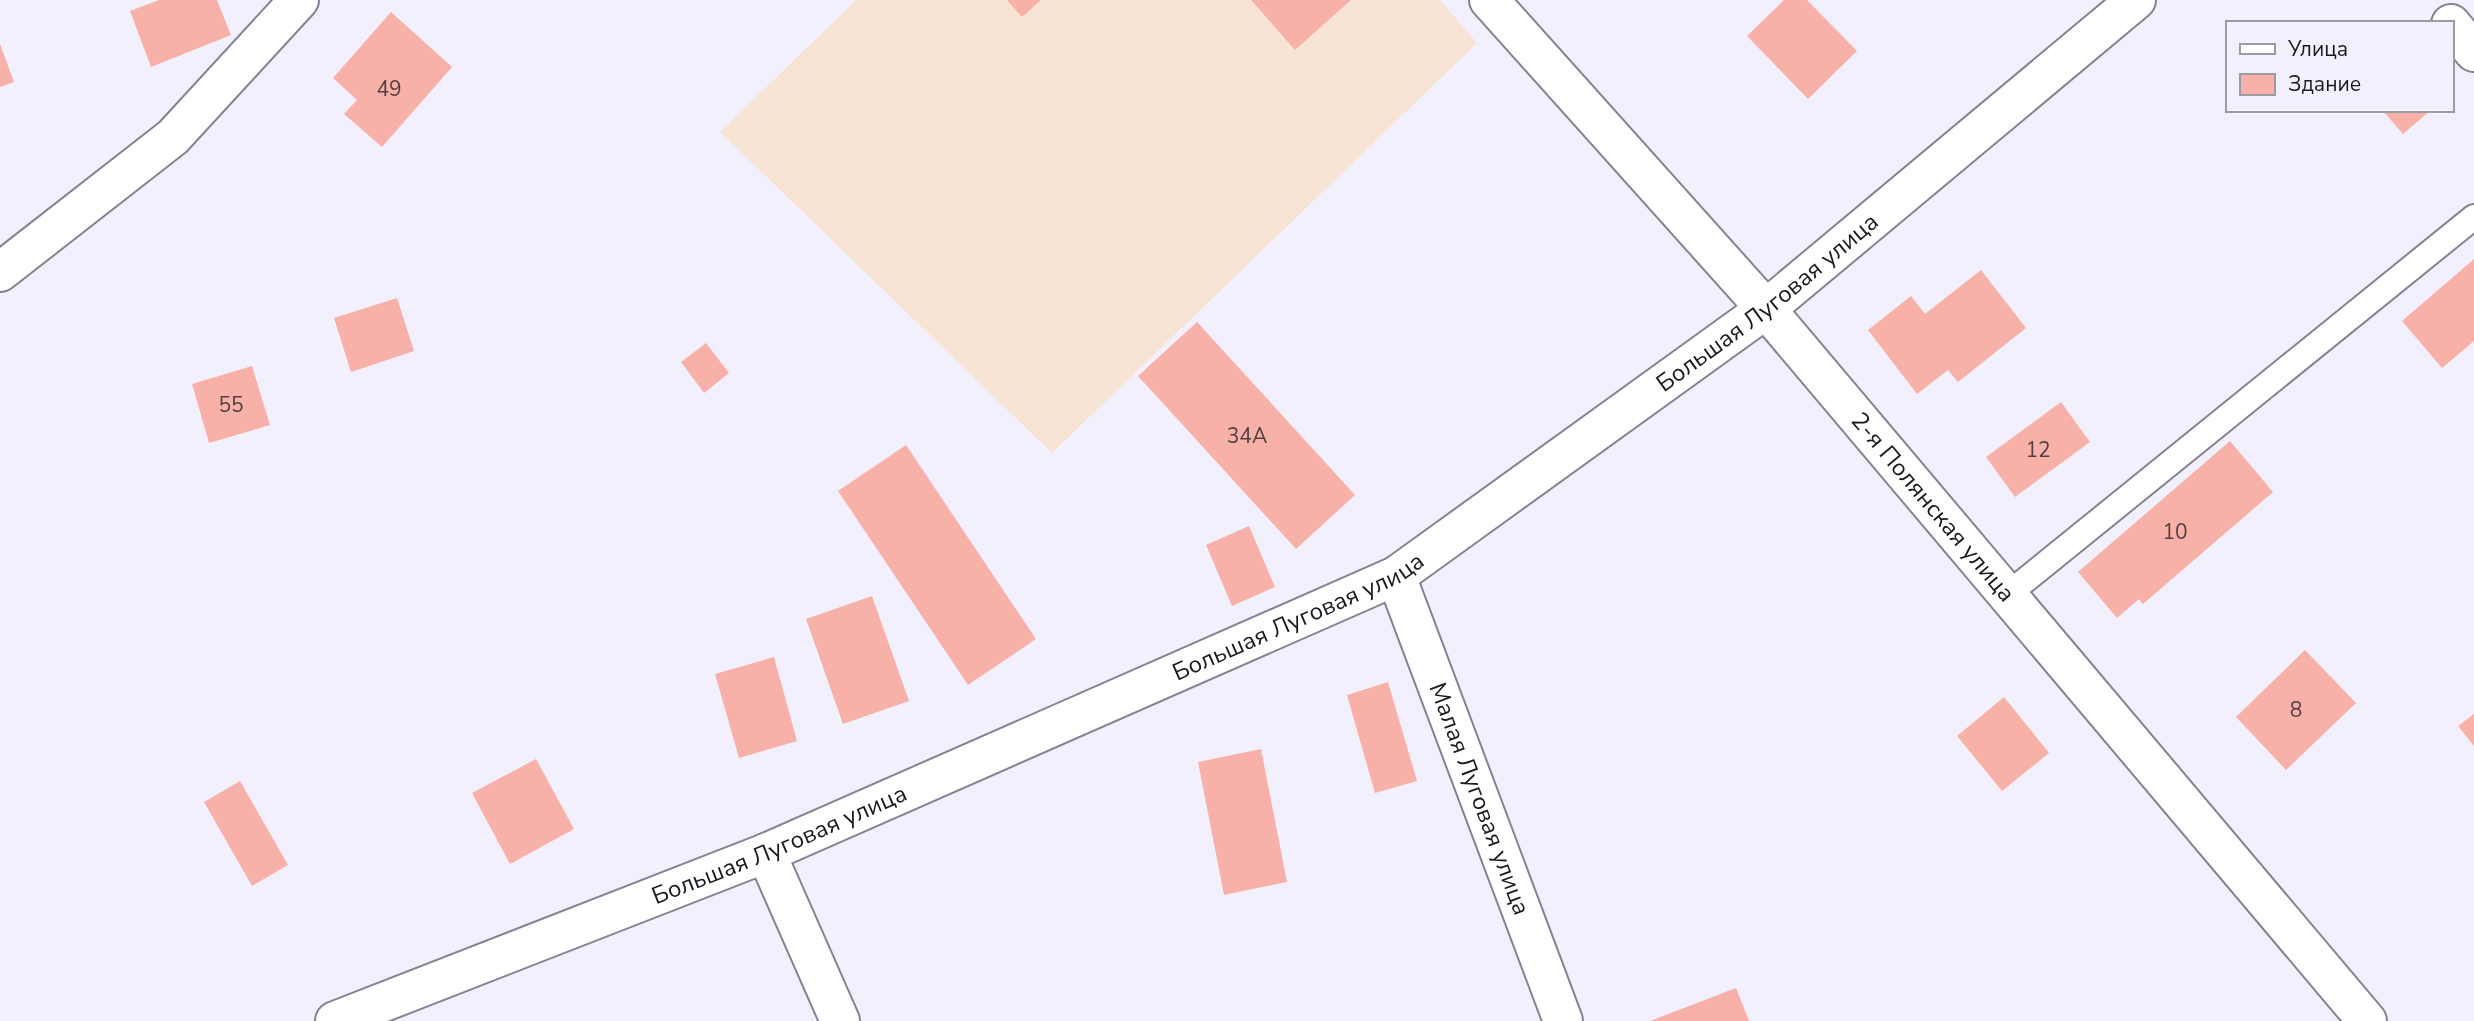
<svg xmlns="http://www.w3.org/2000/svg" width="2474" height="1021" viewBox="0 0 2474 1021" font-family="'Nunito Sans',sans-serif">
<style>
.education{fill:#f7e4d4}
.building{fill:#f8b1a8}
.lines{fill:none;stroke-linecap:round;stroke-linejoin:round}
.service-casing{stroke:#868196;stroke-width:28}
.minor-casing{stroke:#868196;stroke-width:42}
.service{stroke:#fff;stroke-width:24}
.minor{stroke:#fff;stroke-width:38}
.labels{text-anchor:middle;stroke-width:5;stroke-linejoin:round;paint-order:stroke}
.number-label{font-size:21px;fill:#523f42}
.street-label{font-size:24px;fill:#1a1920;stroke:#f3f0fd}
</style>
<rect width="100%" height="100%" fill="#f3f0fd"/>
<path class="education" d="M 856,0 L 1440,0 L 1477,43 L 1052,453 L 720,132 Z"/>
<g class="building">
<path d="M 159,0 L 217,0 L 231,35 L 151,67 L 130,11 Z"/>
<path d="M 1007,0 L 1041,0 L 1022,17 Z"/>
<path d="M 1251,0 L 1351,0 L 1295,50 Z"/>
<path d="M 1784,0 L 1807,0 L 1857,51 L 1808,99 L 1747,36 Z"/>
<path d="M 391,12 L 452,67 L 382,147 L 344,114 L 357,100 L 333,78 Z"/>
<path d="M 0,44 L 14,82 L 0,87 Z"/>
<path d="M 2382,110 L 2431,110 L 2403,134 Z"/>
<path d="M 2474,259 L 2474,341 L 2442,368 L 2402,321 Z"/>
<path d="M 1981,270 L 2026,328 L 1958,382 L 1948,370 L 1917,394 L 1868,330 L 1911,296 L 1925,314 Z"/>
<path d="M 397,298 L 414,351 L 351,372 L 334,318 Z"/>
<path d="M 1197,322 L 1355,495 L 1296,549 L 1138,376 Z"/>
<path d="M 706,343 L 729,373 L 704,393 L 681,362 Z"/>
<path d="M 252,366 L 270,425 L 209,443 L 192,384 Z"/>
<path d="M 2061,402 L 2090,442 L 2015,497 L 1986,457 Z"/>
<path d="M 2230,441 L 2273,492 L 2143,604 L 2139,599 L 2117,618 L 2078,572 Z"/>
<path d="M 906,445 L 1036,639 L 968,685 L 838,491 Z"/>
<path d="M 1249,526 L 1275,587 L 1232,606 L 1206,545 Z"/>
<path d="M 872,596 L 909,701 L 843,724 L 806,619 Z"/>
<path d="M 2305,650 L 2356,703 L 2286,770 L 2236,717 Z"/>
<path d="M 774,657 L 797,741 L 739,758 L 715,674 Z"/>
<path d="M 1388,682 L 1417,781 L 1375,793 L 1347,695 Z"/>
<path d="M 2004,697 L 2049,753 L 2002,791 L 1957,736 Z"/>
<path d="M 2474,714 L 2474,746 L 2458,726 Z"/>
<path d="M 1261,749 L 1287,882 L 1224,895 L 1198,762 Z"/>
<path d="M 536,759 L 574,829 L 510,864 L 472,793 Z"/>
<path d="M 240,781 L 288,865 L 252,886 L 204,802 Z"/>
<path d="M 1736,988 L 1749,1021 L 1650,1021 Z"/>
</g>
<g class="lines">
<defs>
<path id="service" d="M 2007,595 L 2474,217"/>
<g id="minor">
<path id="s1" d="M 1489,0 L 1766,309 L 2367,1021"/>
<path d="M 2451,24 L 2474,52"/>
<path d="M 0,272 L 173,137 L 299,0"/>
<path id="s2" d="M 1396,576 L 1563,1021"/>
<path d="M 766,853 L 840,1021"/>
<path id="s3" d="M 335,1021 L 766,853 L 1396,576 L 1766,309 L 2136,0"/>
</g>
</defs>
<use href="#service" class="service-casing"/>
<use href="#minor" class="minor-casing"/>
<use href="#service" class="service"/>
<use href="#minor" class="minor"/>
</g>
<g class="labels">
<g class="number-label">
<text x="389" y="96">49</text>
<text x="231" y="412">55</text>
<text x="1247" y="443">34А</text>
<text x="2038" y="457">12</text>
<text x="2175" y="539">10</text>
<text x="2296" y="717">8</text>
</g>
<g class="street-label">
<text dy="8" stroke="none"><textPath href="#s3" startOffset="1612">Большая Луговая улица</textPath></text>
<text dy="8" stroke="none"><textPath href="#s1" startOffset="674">2-я Полянская улица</textPath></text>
<text dy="8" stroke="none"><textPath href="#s3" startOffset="1045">Большая Луговая улица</textPath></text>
<text dy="8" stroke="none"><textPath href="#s2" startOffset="238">Малая Луговая улица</textPath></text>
<text dy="8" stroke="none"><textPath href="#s3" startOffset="478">Большая Луговая улица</textPath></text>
</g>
</g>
<rect x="2226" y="21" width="228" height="91" fill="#f3f0fd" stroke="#9c9aa5" stroke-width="2"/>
<rect x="2240" y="44" width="35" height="10" fill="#ffffff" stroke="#9c9aa5" stroke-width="2"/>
<text x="2288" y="56" font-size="21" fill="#1a1920">Улица</text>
<rect x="2240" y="74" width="35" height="21" fill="#f8b1a8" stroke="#9c9aa5" stroke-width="2"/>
<text x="2288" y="91" font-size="21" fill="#1a1920">Здание</text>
</svg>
